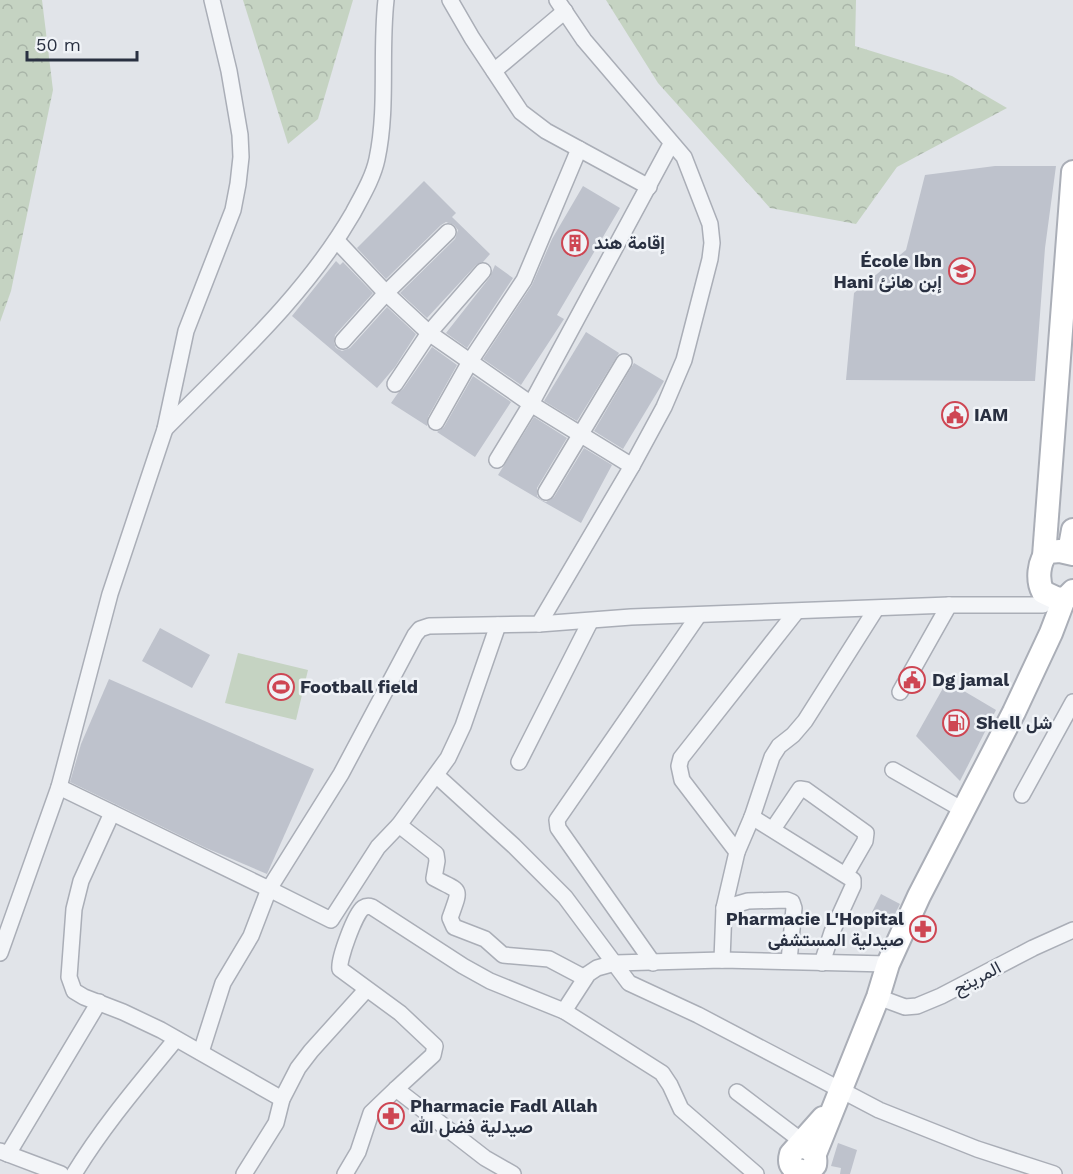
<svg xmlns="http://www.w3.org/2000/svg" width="1073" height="1174" viewBox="0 0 1073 1174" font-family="'Work Sans',Vazirmatn,sans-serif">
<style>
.forest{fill:url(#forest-crowns)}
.garden{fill:#c5d3c2}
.building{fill:#bec2cc}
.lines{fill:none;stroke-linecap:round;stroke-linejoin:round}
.street-casing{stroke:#aaaeb7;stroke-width:18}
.secondary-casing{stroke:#aaaeb7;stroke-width:26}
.street{stroke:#f3f5f8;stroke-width:15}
.secondary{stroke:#fff;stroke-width:22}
.labels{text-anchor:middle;stroke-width:5;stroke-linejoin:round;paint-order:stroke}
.poi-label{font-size:18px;font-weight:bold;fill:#293041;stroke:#f0f3f7;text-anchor:start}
.street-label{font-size:18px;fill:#293041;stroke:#f0f3f7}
</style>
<defs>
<pattern id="forest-crowns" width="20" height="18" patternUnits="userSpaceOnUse" patternTransform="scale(1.5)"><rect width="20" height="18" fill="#c5d3c2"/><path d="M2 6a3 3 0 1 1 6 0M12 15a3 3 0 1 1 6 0" fill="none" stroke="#a9b5a8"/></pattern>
</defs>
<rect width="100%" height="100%" fill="#e1e4e9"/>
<g class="forest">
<path d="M 0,0 L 42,0 L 53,90 L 11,291 L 0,322 Z"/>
<path d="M 243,0 L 353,0 L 318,119 L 288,144 Z"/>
<path d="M 606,0 L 856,0 L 855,46 L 952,76 L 1007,108 L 897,167 L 856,224 L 770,208 L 658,83 Z"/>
</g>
<path class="garden" d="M 238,653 L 308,670 L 296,720 L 225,703 Z"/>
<g class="building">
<path d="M 995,166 L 1056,166 L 1045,248 L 1035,381 L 846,380 L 854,293 L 906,250 L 925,175 Z"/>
<path d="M 424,181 L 456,213 L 452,217 L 490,254 L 483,262 L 476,265 L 427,318 L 400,293 L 455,239 L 458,230 L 454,225 L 446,222 L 441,225 L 386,279 L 357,248 Z"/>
<path d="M 583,186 L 620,208 L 557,315 L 564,319 L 521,385 L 483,359 L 532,285 L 552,239 Z"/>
<path d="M 336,261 L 340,265 L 343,262 L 373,293 L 335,335 L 334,343 L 336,348 L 342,351 L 350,348 L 387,307 L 416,334 L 395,367 L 377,388 L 292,316 Z"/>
<path d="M 495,265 L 513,278 L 467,348 L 446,333 L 490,277 Z"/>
<path d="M 586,332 L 619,353 L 577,421 L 544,401 Z"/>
<path d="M 432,347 L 457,365 L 428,417 L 427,426 L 391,403 L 398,393 L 403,389 Z"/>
<path d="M 634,363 L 664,381 L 623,449 L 594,431 Z"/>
<path d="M 473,376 L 511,402 L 475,457 L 437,432 L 444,427 Z"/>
<path d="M 534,417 L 567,438 L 537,488 L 537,496 L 541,500 L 546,502 L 554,497 L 584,448 L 612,465 L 581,523 L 542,501 L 498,475 Z"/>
<path d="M 160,628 L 210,655 L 192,688 L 142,661 Z"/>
<path d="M 109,679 L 314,769 L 267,874 L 206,848 L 70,782 L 81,744 Z"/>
<path d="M 947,681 L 996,710 L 960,781 L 916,736 Z"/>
<path d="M 881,894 L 900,904 L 891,922 L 872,912 Z"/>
<path d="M 838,1143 L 857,1150 L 850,1174 L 840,1174 L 841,1168 L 831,1166 Z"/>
</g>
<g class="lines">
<defs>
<g id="street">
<path d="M 450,0 L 472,38 L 521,112 L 546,131 L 649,187"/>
<path d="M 557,0 L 584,40 L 684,157 L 710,224 L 712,243 L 710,259 L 684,360 L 664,407 L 632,466"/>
<path d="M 494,71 L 565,11"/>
<path d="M 337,241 L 386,293 L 429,333 L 531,404 L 497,460"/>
<path d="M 343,341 L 386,293 L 448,232"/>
<path d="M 395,384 L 429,333 L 483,271"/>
<path d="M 436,422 L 471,360 L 524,280 L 579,149"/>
<path d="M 165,429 C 232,361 305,296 353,213 C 362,196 373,178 377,159 C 388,107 380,53 386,0"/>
<path d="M 546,492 L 624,362"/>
<path d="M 539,624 L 632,466 L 531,404 L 671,144"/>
<path d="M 900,692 L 949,605"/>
<path d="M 519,762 L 590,622"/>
<path d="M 893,770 L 963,810"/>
<path d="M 436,775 L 514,846 L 565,897 L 629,983 L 698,1015 L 879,1110 L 977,1149 L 1054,1174"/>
<path d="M 59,787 L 269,889 L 341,774 L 415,635 L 420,629 L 429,626 L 539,624 L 631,617 L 949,605 L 1043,605"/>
<path d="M 1022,795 L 1073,702"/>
<path d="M 112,813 L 81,881 L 74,909 L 69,977 L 74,991 L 84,997 L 123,1012 L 161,1030 L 282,1099"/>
<path d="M 752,817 L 853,880 L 853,886 L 832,932 L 822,963"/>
<path d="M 399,825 L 436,854 L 437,861 L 434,878 C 462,893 461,886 450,918 L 454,927 L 485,939 L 503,955 L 549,959 L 585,978"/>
<path d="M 773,829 L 800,789 L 806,790 L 866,833 L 865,841 L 846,874"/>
<path d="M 737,852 L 752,817 L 772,757 L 779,746 L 793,735 L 805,721 L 876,609"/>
<path d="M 724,908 L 748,901 L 787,900 L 792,902 L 794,908 L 789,961"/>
<path d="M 0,953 L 59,787 L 110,594 L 165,429 L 186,331 L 233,210 L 238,184 L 241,157 L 240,135 L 229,71 L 212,0"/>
<path d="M 722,960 L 724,908 L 737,852 L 682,780 L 679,766 L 681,758 L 796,612"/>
<path d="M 653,963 L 558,828 L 557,820 L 698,616"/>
<path d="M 878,997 L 905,1007 L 917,1006 L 941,996 L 1033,948 L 1073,930"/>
<path d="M 564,1011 L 662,1073 L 670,1085 L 681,1109 L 756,1174"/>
<path d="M 201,1052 L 223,983 L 251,936 L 269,889 L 331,920 L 378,847 L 399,825 L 448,758 L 463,726 L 498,625"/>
<path d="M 737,1092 L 803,1142"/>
<path d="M 0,1151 L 61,1174"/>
<path d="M 8,1154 L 99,1002"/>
<path d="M 74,1174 C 103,1126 140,1083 176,1039"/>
<path d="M 244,1174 L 276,1123 L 282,1099 L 298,1068 L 311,1051 L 366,990"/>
<path d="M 345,1174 L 358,1152 L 371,1113 L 396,1089"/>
<path d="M 513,1174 L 485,1158 L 396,1089 L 433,1055 L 435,1046 L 400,1013 L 340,969 C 338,960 355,914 363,908 C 366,906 369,906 372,907 L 463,966 L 490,981 L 564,1011 L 588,974 L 597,968 L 615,963 L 722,960 L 888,964"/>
</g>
<g id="secondary">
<path d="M 1069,552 L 1073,530"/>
<path d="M 1073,554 L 1060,551 L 1048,552 C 1038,561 1037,581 1043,592 L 1058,599 L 1066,598 L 1073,591"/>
<path d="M 1044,556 L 1073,172"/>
<path d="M 798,1147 C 810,1146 817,1153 815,1165 L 807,1172 C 796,1170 787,1168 791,1154 L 823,1118"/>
<path d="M 815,1154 L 878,997 L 888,964 L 919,896 L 1014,712 L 1051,633 L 1064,599"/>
</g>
</defs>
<use href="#street" class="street-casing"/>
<use href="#secondary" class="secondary-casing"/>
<use href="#street" class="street"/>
<use href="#secondary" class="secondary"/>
</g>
<defs>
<symbol id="building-ring" viewBox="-11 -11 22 22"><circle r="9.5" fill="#f0f3f7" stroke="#ce4653" stroke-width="1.5"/><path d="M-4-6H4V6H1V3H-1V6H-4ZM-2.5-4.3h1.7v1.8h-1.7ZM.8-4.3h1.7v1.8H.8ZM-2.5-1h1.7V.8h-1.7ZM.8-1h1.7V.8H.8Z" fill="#ce4653"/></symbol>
<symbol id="school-ring" viewBox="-11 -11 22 22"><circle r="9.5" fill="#f0f3f7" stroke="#ce4653" stroke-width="1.5"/><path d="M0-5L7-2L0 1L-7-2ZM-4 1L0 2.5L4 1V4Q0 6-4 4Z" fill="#ce4653"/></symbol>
<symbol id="civic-ring" viewBox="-11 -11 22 22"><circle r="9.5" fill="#f0f3f7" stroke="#ce4653" stroke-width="1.5"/><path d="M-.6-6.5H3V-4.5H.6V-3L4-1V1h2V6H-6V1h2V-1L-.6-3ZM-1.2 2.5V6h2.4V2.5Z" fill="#ce4653"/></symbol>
<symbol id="stadium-ring" viewBox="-11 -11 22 22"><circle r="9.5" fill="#f0f3f7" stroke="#ce4653" stroke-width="1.5"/><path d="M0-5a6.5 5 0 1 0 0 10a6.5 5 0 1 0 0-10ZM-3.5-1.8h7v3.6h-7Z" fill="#ce4653"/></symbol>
<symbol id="fuel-ring" viewBox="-11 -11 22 22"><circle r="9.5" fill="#f0f3f7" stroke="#ce4653" stroke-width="1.5"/><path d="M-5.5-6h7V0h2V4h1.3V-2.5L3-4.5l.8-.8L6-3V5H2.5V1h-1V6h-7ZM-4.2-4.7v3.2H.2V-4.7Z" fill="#ce4653"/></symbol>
<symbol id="pharmacy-ring" viewBox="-11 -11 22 22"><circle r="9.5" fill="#f0f3f7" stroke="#ce4653" stroke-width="1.5"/><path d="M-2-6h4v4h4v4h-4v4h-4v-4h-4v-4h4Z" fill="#ce4653"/></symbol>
</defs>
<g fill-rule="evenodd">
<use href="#building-ring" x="560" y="228" width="30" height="30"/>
<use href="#school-ring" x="947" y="256" width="30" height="30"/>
<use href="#civic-ring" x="940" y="400" width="30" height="30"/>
<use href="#civic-ring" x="897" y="665" width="30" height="30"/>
<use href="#stadium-ring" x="266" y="672" width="30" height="30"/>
<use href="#fuel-ring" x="941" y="708" width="30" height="30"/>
<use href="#pharmacy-ring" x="908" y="914" width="30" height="30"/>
<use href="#pharmacy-ring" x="376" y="1101" width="30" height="30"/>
</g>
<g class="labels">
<g class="poi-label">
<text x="594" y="249">إقامة هند</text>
<text x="942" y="267" text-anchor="end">École Ibn<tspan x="942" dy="21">Hani إبن هانئ</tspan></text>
<text x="974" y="421">IAM</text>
<text x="932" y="686">Dg jamal</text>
<text x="300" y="693">Football field</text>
<text x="976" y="729">Shell شل</text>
<text x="904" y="925" text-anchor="end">Pharmacie L'Hopital<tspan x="904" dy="21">صيدلية المستشفى</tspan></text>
<text x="410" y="1112">Pharmacie Fadl Allah<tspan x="410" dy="21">صيدلية فضل الله</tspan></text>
</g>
<g class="street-label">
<text transform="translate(977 978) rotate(-28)" y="6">المريتح</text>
</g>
</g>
<path d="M27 51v9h110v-9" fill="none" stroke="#293041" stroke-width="3"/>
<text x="36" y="51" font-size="18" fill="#293041" stroke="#f0f3f7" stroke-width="4.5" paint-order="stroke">50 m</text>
</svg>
